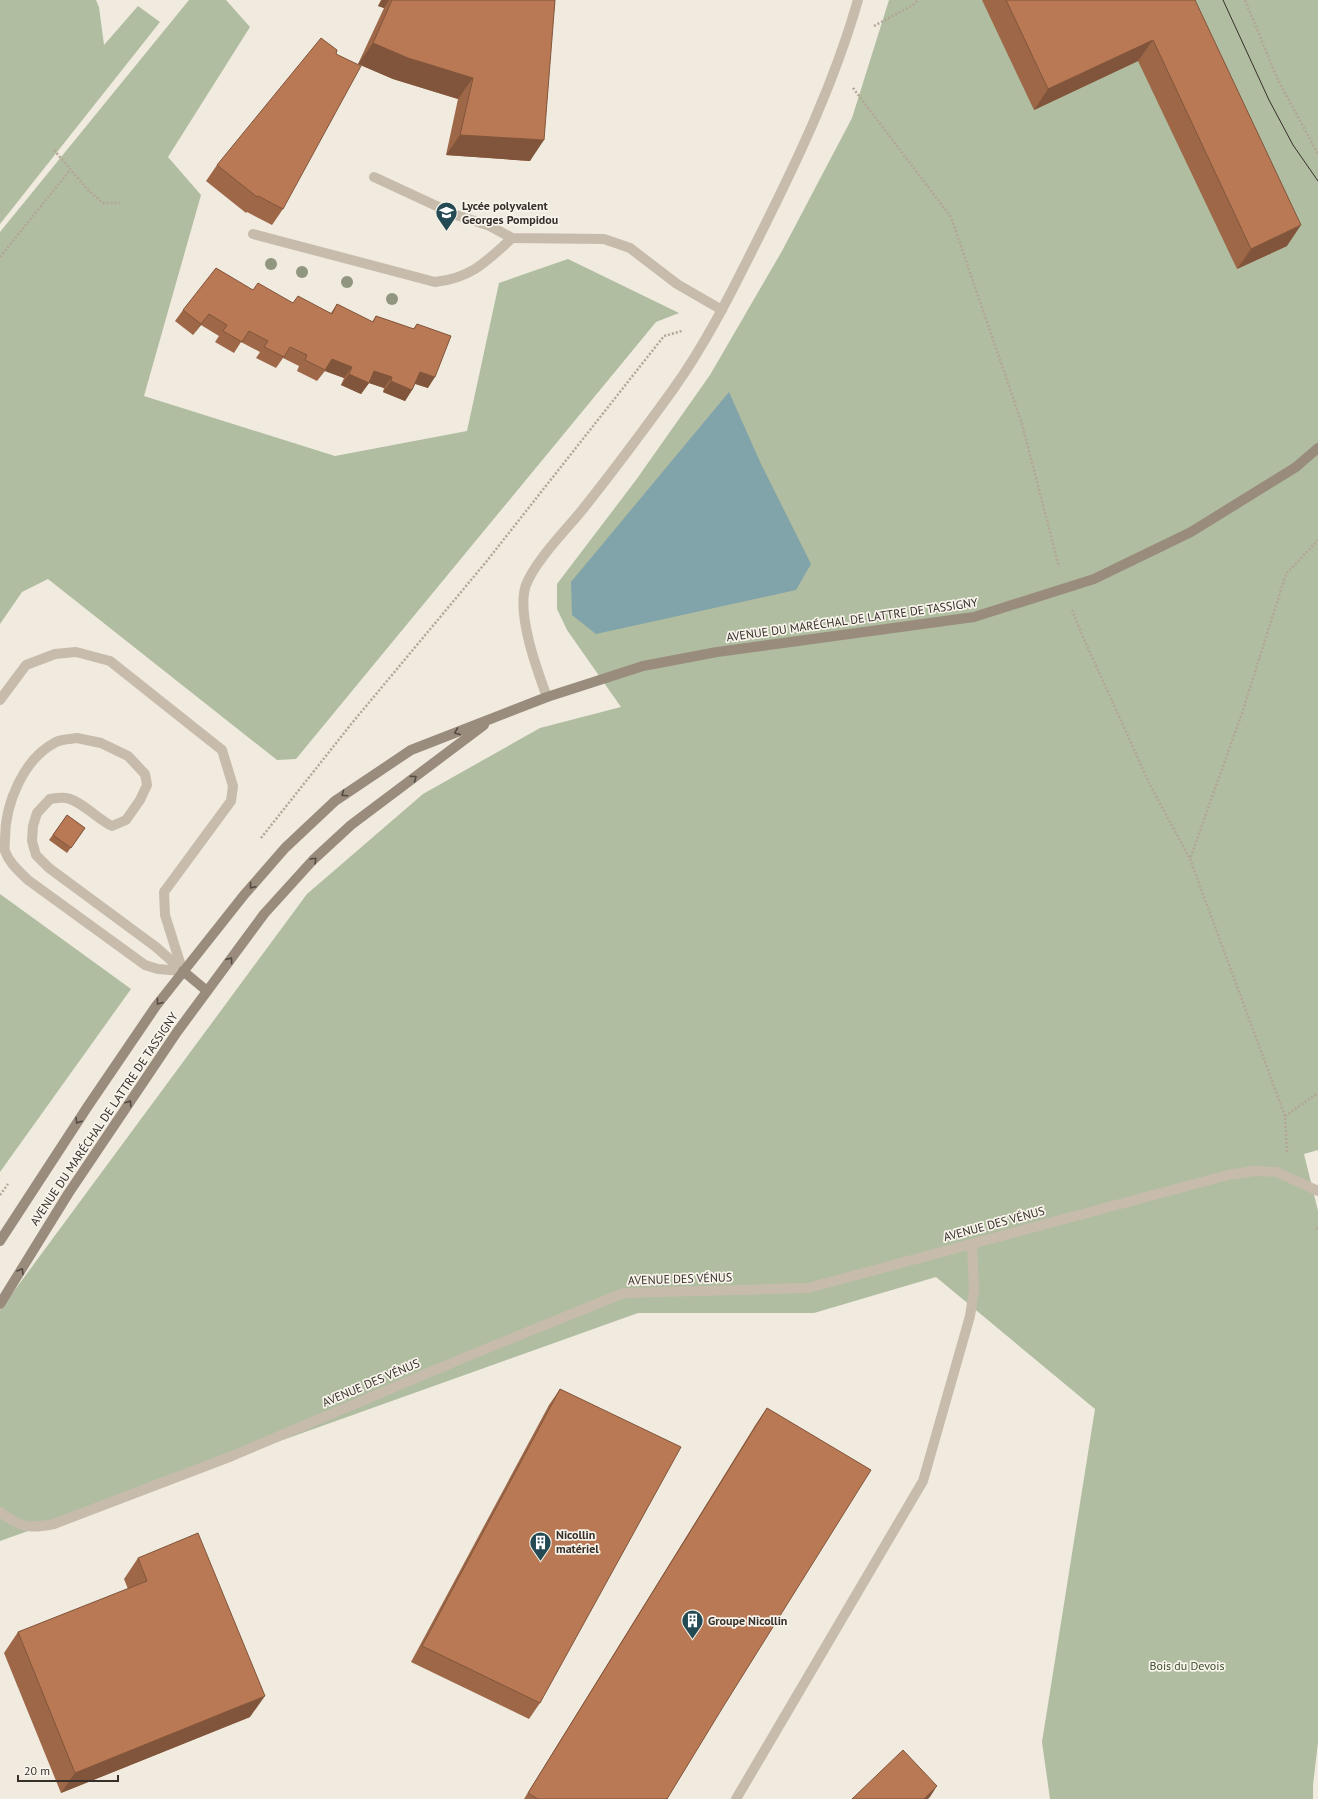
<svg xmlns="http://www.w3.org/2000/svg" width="1318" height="1799" viewBox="0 0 1318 1799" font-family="'PT Sans',sans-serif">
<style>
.green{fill:#b0bda0}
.water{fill:#81a3aa}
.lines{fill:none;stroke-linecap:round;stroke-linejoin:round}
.path{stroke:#b3a696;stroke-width:2.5;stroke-dasharray:2 2;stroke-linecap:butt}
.lane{stroke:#c7bcac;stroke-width:10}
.street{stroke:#c7bcac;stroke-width:10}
.secondary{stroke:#9a8c7d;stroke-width:10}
.tram{stroke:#362f2a;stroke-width:1}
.tree{fill:#90967f}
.wall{fill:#9e6848}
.shaded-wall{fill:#81553b}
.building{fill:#b87954;stroke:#81553b}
.oneway{stroke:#544b43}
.labels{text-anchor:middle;stroke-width:3.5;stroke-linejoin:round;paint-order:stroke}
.poi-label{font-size:12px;font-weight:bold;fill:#362f2a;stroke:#f8f4eb;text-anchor:start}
.street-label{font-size:12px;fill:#362f2a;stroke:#f8f4eb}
.park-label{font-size:12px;fill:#415131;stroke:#f8f4eb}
</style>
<rect width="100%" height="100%" fill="#f0eadf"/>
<g class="green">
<path d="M 0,0 L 96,0 L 99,7 L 104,45 L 138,6 L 160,22 L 0,224 Z"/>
<path d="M 189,0 L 226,0 L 250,27 L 168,157 L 201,195 L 144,396 L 335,456 L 467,431 L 499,283 L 568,259 L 679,313 L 656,322 L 296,759 L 277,760 L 48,579 L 22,592 L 0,624 L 0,232 Z"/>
<path d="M 889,0 L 1318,0 L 1318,1150 L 1304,1154 L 1318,1211 L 1318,1742 L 1313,1785 L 1313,1799 L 1050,1799 L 1042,1742 L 1095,1409 L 936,1277 L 814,1313 L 638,1313 L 0,1541 L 0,1310 L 307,894 L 423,794 L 540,728 L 621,707 L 567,630 L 557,609 L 557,584 L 636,480 L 710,375 L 782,251 L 852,118 Z"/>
<path d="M 0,894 L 131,989 L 0,1172 Z"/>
</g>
<path class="water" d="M 729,392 L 761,464 L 811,564 L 796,590 L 596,634 L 572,615 L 571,582 Z"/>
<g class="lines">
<g class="path">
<path d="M 1245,0 L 1277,78 L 1318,154"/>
<path d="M 874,26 L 913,5 L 918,0"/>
<path d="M 853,88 L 951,217 L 1022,424 L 1059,567"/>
<path d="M 54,150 L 88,190 L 103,203 L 120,203"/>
<path d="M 0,257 L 70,170"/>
<path d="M 1072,610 L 1083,637 L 1150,785 L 1190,859"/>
<path d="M 261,838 L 352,723 L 486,562 L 664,336 L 682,331"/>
<path d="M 1285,1116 L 1318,1093"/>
<path d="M 1287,1152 L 1285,1116 L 1190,859 L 1242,713 L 1286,574 L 1318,540"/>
<path d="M 0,1195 L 8,1184"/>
<path d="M 1316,1228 L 1318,1229"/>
</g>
<g class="lane">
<path d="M 374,177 L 456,215 L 490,226 L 512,238 L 604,239 L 630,248 L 677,284 L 722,310"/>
<path d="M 253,234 L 435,282 C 471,278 486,262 512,238"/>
<path d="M 547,697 C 537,670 516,613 526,585 C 535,561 566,530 583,509 C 614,470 643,431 672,391 C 706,344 732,291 758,239 C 797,161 834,84 858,0"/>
<path d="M 0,700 L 26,665 L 55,654 L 76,652 L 110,661 L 222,750 L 233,786 L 231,801 L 164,892 L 165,915 L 182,969"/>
<path d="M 77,738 L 101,743 L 128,756 L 145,774 L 147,785 L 140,800 L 126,820 L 112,826 C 99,820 80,800 66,798 C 61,797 56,798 50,799 L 37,813 L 33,826 L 32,841 L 36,855 L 49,868 L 156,947 L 183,971 L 158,969 L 145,965 L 28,880 C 19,871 9,863 5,851 C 4,847 5,843 5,839 C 5,804 23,759 56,742 C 62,739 71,739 77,738 Z"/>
<path d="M 736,1799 L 923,1481 L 970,1316 L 974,1290 L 972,1244"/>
</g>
<path class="street" d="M 0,1512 C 22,1528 28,1529 54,1524 L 232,1456 L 473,1354 L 624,1293 L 808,1288 L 1228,1175 L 1254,1171 L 1277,1172 L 1318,1191"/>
<g class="secondary">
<path d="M 183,971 L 207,991"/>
<path d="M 0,1241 L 88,1106 L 156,1006 L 244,895 L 285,848 L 335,801 L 411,750 L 547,697 L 643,666 L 717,652 L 974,617 L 1094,579 L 1191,532 L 1296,467 L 1318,448"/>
<path d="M 0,1304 L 68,1194 L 177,1032 L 264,914 L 313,860 L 351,825 L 484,725"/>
</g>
<path class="tram" d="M 1223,0 L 1269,100 L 1293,145 L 1318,181"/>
</g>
<g class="tree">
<circle cx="271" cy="264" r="6"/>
<circle cx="302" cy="272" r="6"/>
<circle cx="347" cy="282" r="6"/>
<circle cx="392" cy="299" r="6"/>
</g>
<g class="wall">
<path d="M 381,0 L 555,0 L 530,161 L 446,155 L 458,99 L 393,79 L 358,64 L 384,8 L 378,6 Z"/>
<path d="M 982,0 L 1195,0 L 1287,246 L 1237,269 L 1138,61 L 1034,110 Z"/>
<path d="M 336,54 L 283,209 L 272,225 L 247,212 L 246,213 L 206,181 L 217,165 Z"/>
<path d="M 253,290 L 293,303 L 331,313 L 337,304 L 372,322 L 376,316 L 413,329 L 417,324 L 428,388 L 415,384 L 412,390 L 405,401 L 383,392 L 384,388 L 369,383 L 361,394 L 341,385 L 344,378 L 325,371 L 317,381 L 297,371 L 299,366 L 283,358 L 276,368 L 256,358 L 260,352 L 241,342 L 234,353 L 215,342 L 219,336 L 201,325 L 193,335 L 175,321 L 183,310 Z"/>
<path d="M 67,815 L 85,828 L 67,853 L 49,840 Z"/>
<path d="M 560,1389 L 540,1703 L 529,1719 L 411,1662 L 549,1405 Z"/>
<path d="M 767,1408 L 667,1799 L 524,1799 L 756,1424 Z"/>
<path d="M 138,1558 L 250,1717 L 61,1793 L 4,1653 L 18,1632 L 128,1589 L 124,1579 Z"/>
</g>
<g class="shaded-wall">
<path d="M 382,0 L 389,0 L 384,8 L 378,6 Z"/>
<path d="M 1153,40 L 1138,61 L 1034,110 L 1048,89 Z"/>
<path d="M 373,43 L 473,78 L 458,99 L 393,79 L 358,64 Z"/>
<path d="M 460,135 L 544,140 L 530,161 L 446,155 Z"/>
<path d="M 1301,225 L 1287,246 L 1237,269 L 1251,249 Z"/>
<path d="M 209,314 L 201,325 L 193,335 L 201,324 Z"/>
<path d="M 332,359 L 352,367 L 344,378 L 325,371 Z"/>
<path d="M 374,371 L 392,377 L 384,388 L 369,383 L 361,394 L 341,385 L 349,374 Z"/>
<path d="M 420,372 L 435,377 L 428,388 L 413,383 Z"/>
<path d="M 391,381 L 412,390 L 405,401 L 383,392 Z"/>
<path d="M 265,1696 L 250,1717 L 61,1793 L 75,1773 Z"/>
<path d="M 937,1786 L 930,1797 L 928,1799 L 924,1799 Z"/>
</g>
<g class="building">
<path d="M 392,0 L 555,0 L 544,140 L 460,135 L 473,78 L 408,58 L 373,43 Z"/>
<path d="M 1006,0 L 1195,0 L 1301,225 L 1251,249 L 1153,40 L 1048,89 Z"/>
<path d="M 321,38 L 337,50 L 336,54 L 361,66 L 283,209 L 258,196 L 257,197 L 217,165 Z"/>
<path d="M 216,268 L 253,290 L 258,283 L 293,303 L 298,296 L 332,314 L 337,304 L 373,322 L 376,316 L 414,329 L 417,324 L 451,336 L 435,377 L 420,372 L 412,390 L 391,381 L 392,377 L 374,371 L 369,383 L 349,374 L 352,367 L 332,359 L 325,370 L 305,360 L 307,355 L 290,347 L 284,357 L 264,347 L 268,341 L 249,331 L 242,342 L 223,331 L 227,325 L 209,314 L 201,324 L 183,310 Z"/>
<path d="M 67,815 L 85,828 L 71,848 L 53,835 Z"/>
<path d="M 560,1389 L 681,1447 L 540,1703 L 422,1646 Z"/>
<path d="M 767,1408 L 871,1470 L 723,1707 L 667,1799 L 538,1799 L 528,1793 Z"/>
<path d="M 198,1533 L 265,1696 L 75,1773 L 18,1632 L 147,1581 L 138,1558 Z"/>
<path d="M 903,1750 L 937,1786 L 924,1799 L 852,1799 Z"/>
</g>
<defs><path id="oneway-chevron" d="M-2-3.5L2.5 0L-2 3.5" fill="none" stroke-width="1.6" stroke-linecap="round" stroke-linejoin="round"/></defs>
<g class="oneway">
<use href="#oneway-chevron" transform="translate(457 732) rotate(159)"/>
<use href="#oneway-chevron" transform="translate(414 778) rotate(-37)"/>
<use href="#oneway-chevron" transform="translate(344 794) rotate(146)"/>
<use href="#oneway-chevron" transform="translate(314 860) rotate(-45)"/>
<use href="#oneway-chevron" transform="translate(252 886) rotate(131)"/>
<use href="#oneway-chevron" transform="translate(230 960) rotate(-54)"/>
<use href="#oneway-chevron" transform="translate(159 1002) rotate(127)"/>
<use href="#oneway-chevron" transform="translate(129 1103) rotate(-56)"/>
<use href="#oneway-chevron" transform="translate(78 1121) rotate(122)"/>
<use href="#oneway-chevron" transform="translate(21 1271) rotate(-59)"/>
</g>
<defs>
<symbol id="school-pin" viewBox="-11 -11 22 30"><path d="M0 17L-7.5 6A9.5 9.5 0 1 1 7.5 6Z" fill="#244a53" stroke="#f8f4eb"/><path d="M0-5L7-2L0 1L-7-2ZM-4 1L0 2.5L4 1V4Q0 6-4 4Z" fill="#fff"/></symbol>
<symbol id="building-pin" viewBox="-11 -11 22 30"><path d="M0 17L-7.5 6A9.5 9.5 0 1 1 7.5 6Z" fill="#244a53" stroke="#f8f4eb"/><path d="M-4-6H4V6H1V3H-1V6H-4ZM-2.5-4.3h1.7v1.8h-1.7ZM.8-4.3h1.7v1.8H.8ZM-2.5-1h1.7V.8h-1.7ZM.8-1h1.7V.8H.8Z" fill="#fff"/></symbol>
</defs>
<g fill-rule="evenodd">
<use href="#school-pin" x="434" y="200" width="25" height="34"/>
<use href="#building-pin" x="528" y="1530" width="25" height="34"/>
<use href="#building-pin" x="680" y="1608" width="25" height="34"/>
</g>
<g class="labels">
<g class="poi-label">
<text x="462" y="210">Lycée polyvalent<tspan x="462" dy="14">Georges Pompidou</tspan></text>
<text x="556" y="1539">Nicollin<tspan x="556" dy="14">matériel</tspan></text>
<text x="708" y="1625">Groupe Nicollin</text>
</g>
<g class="street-label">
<text transform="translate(852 620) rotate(-8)" y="4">AVENUE DU MARÉCHAL DE LATTRE DE TASSIGNY</text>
<text transform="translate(104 1119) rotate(-56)" y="4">AVENUE DU MARÉCHAL DE LATTRE DE TASSIGNY</text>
<text transform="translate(994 1224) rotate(-15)" y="4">AVENUE DES VÉNUS</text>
<text transform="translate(680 1279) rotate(-2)" y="4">AVENUE DES VÉNUS</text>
<text transform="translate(371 1383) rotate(-23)" y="4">AVENUE DES VÉNUS</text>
</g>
<g class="park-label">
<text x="1187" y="1670">Bois du Devois</text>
</g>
</g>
<path d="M18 1775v6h100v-6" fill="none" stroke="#362f2a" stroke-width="2"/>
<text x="24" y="1775" font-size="12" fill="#362f2a" stroke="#f8f4eb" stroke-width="3" paint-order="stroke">20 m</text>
</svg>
